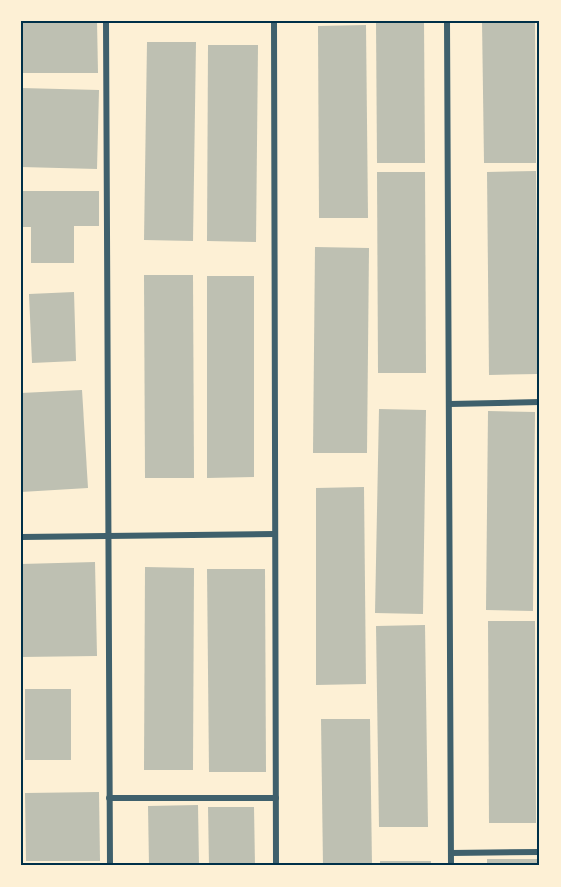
<svg xmlns="http://www.w3.org/2000/svg" width="561" height="887" viewBox="0 0 561 887" font-family="'Golos Text',sans-serif">
<style>
.building{fill:#bec0b2}
.lines{fill:none;stroke-linecap:round;stroke-linejoin:round}
.minor{stroke:#3f606c;stroke-width:6}
.neatline{fill:none;stroke:#003049;stroke-width:2}
</style>
<rect width="100%" height="100%" fill="#fdf0d5"/>
<g class="building">
<path d="M 21,21 L 97,21 L 98,73 L 21,73 Z"/>
<path d="M 376,21 L 424,21 L 425,163 L 377,163 Z"/>
<path d="M 482,21 L 535,21 L 536,163 L 484,163 Z"/>
<path d="M 366,25 L 368,218 L 319,218 L 318,26 Z"/>
<path d="M 147,42 L 196,42 L 193,241 L 144,240 Z"/>
<path d="M 208,45 L 258,45 L 256,242 L 207,241 Z"/>
<path d="M 21,88 L 99,90 L 97,169 L 21,167 Z"/>
<path d="M 536,171 L 538,374 L 489,375 L 487,172 Z"/>
<path d="M 377,172 L 425,172 L 426,373 L 378,373 Z"/>
<path d="M 21,191 L 99,191 L 99,226 L 74,226 L 74,263 L 31,263 L 31,227 L 21,227 Z"/>
<path d="M 315,247 L 369,248 L 367,453 L 313,453 Z"/>
<path d="M 144,275 L 193,275 L 194,478 L 145,478 Z"/>
<path d="M 207,276 L 254,276 L 254,477 L 207,478 Z"/>
<path d="M 74,292 L 76,361 L 32,363 L 29,294 Z"/>
<path d="M 82,390 L 88,488 L 21,492 L 21,393 Z"/>
<path d="M 379,409 L 426,410 L 423,614 L 375,613 Z"/>
<path d="M 488,411 L 535,412 L 533,611 L 486,610 Z"/>
<path d="M 364,487 L 366,684 L 316,685 L 316,488 Z"/>
<path d="M 95,562 L 97,656 L 21,657 L 21,564 Z"/>
<path d="M 145,567 L 194,568 L 193,770 L 144,770 Z"/>
<path d="M 207,569 L 265,569 L 266,772 L 209,772 Z"/>
<path d="M 488,621 L 535,621 L 536,823 L 489,823 Z"/>
<path d="M 425,625 L 428,827 L 379,827 L 376,626 Z"/>
<rect x="25" y="689" width="46" height="71"/>
<path d="M 321,719 L 370,719 L 372,866 L 323,866 Z"/>
<path d="M 99,792 L 100,861 L 26,861 L 25,793 Z"/>
<path d="M 198,805 L 199,866 L 149,866 L 148,806 Z"/>
<path d="M 208,807 L 254,807 L 255,866 L 209,866 Z"/>
<rect x="487" y="859" width="52" height="7"/>
<rect x="380" y="861" width="51" height="5"/>
</g>
<g class="lines">
<g class="minor">
<path d="M 106,21 L 110,866"/>
<path d="M 274,21 L 276,866"/>
<path d="M 447,21 L 451,866"/>
<path d="M 450,404 L 540,402"/>
<path d="M 21,537 L 275,534"/>
<path d="M 109,798 L 276,798"/>
<path d="M 451,853 L 540,852"/>
</g>
</g>
<rect width="561" height="887" fill="none" stroke="#fdf0d5" stroke-width="45"/>
<rect x="22" y="22" width="516" height="842" class="neatline"/>
</svg>
